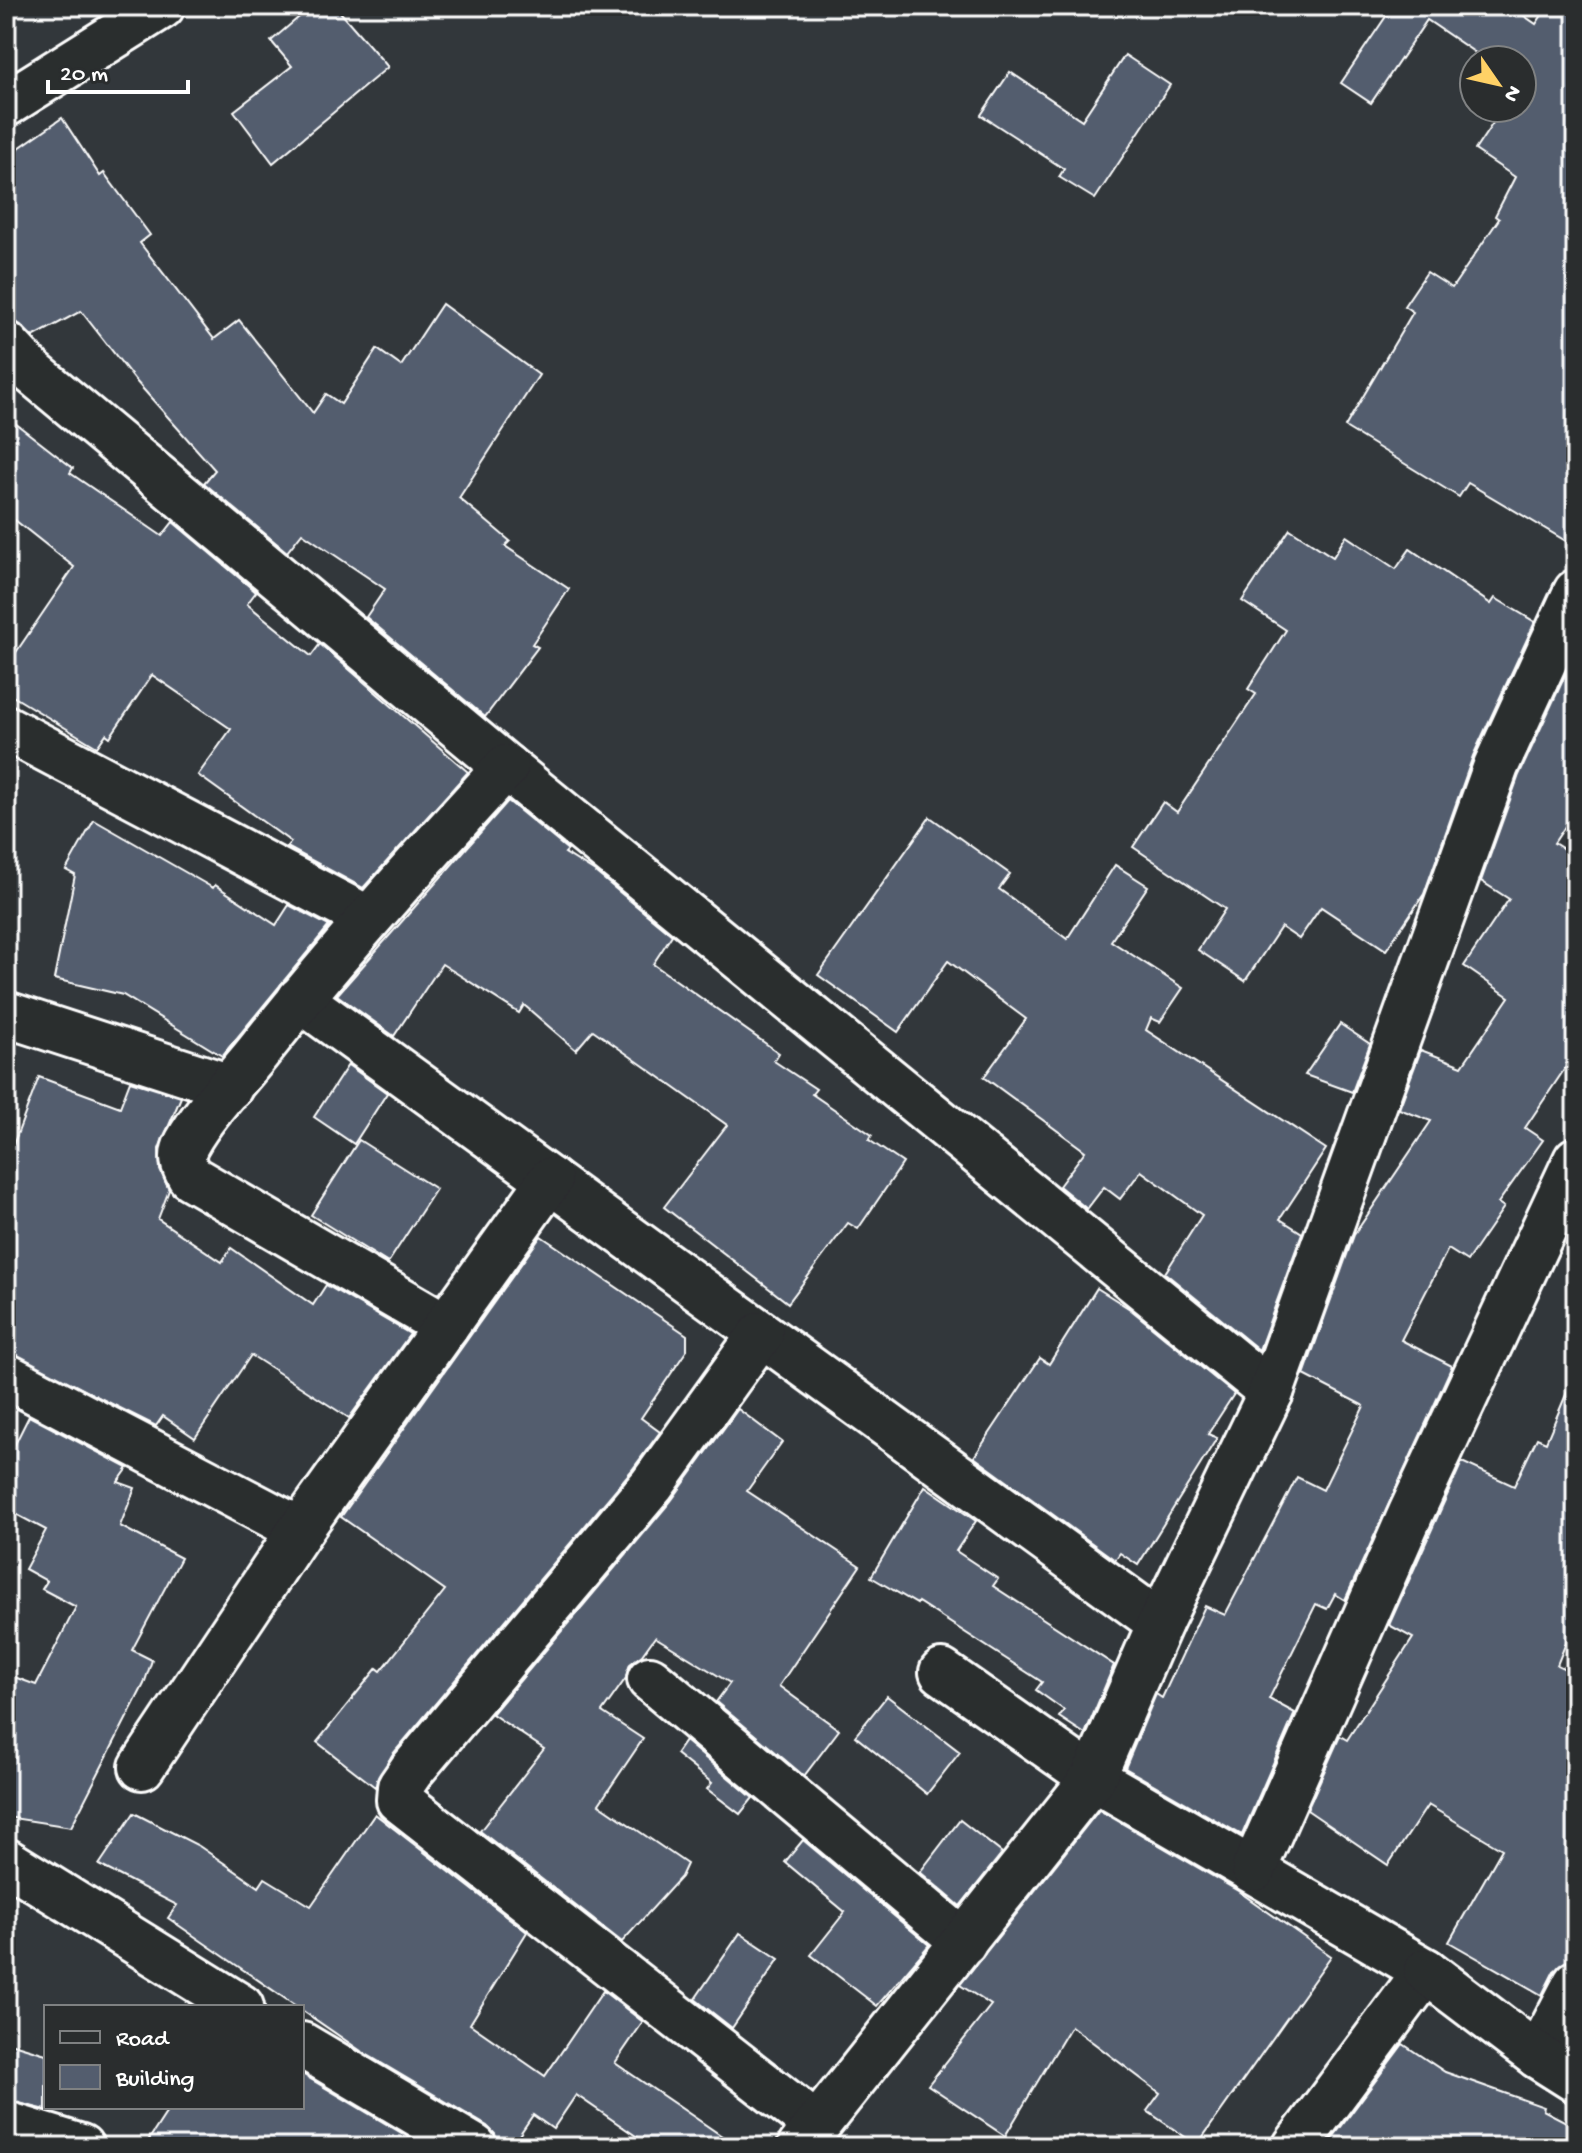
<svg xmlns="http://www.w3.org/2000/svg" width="1582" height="2153" viewBox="0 0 1582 2153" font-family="'Gochi Hand',sans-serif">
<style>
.building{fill:#535d6e;stroke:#fff;stroke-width:2}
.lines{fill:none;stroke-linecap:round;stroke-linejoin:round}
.minor-casing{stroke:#fff;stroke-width:50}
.tertiary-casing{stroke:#fff;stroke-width:50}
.minor{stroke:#2a2d2e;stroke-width:44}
.tertiary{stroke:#2a2d2e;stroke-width:44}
</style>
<rect width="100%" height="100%" fill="#32373b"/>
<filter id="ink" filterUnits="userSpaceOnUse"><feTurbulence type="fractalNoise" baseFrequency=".0125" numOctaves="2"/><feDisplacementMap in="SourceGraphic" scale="16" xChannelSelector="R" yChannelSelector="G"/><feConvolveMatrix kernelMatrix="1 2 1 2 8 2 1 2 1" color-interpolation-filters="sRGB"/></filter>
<g filter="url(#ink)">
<g class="building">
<path d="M 312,6 L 335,6 L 388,67 L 273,163 L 234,111 L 292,66 L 271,41 Z"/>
<path d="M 1393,6 L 1510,6 L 1536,24 L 1548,6 L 1560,6 L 1576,17 L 1576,547 L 1468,483 L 1459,497 L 1345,427 L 1413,312 L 1404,306 L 1427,272 L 1452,288 L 1499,219 L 1495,216 L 1515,177 L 1475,150 L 1497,117 L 1491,112 L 1494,108 L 1522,108 L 1522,60 L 1486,60 L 1427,20 L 1371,103 L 1341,83 Z"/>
<path d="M 1125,55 L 1170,85 L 1095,199 L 1059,177 L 1064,169 L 981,115 L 1010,72 L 1082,120 Z"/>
<path d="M 62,118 L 100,176 L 104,173 L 150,235 L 140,243 L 214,339 L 239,320 L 313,413 L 326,394 L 341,404 L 377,349 L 401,366 L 442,304 L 539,375 L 459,498 L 510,541 L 505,546 L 569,589 L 532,644 L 538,647 L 485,717 L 366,617 L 385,589 L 302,533 L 287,552 L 204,483 L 215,470 L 135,380 L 81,311 L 33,337 L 14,320 L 6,320 L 6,157 Z"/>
<path d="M 6,416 L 73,468 L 70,473 L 162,536 L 173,522 L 256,592 L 247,604 L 311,656 L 320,644 L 468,772 L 363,888 L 287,847 L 291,842 L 198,775 L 231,729 L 152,675 L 110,737 L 106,734 L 97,747 L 6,692 L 6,667 L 74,567 L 6,513 Z"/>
<path d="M 1290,529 L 1333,557 L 1346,536 L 1396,569 L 1410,549 L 1491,604 L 1495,598 L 1535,622 L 1473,756 L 1424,894 L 1386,950 L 1321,907 L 1299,939 L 1281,927 L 1245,981 L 1198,950 L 1225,909 L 1133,847 L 1163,802 L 1177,812 L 1256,694 L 1248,689 L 1286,630 L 1242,601 Z"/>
<path d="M 1576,652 L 1576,810 L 1554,843 L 1576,857 L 1576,1052 L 1525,1128 L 1543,1140 L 1498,1203 L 1504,1207 L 1467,1261 L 1448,1249 L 1401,1340 L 1452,1366 L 1345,1600 L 1335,1594 L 1327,1609 L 1316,1604 L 1269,1699 L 1295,1713 L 1242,1835 L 1125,1768 L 1156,1694 L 1162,1698 L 1205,1606 L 1225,1615 L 1297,1477 L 1323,1490 L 1364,1406 L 1304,1375 L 1354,1235 L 1431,1121 L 1399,1109 L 1421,1050 L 1462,1066 L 1509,997 L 1464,966 L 1509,899 L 1481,881 L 1519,775 Z"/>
<path d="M 508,801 L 568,850 L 565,853 L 595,872 L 672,935 L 653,964 L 779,1053 L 774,1061 L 816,1089 L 812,1094 L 872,1135 L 869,1140 L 903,1163 L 858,1229 L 848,1223 L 788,1303 L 664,1207 L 727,1125 L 593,1030 L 576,1050 L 524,1005 L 519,1013 L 442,964 L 394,1036 L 337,995 Z"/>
<path d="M 930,817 L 1010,874 L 999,889 L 1067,939 L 1115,865 L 1148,886 L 1111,941 L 1183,988 L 1160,1022 L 1151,1018 L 1146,1030 L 1326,1149 L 1280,1219 L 1302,1233 L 1259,1350 L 1165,1273 L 1202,1215 L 1141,1171 L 1120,1199 L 1104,1187 L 1087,1209 L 1059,1186 L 1085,1151 L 984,1077 L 1026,1019 L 948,961 L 898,1032 L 818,975 Z"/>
<path d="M 94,820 L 213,888 L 215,885 L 276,925 L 289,905 L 329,926 L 222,1056 L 123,995 L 54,979 L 75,875 L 66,870 Z"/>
<path d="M 1340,1024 L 1370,1044 L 1352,1092 L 1305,1075 Z"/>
<path d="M 348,1065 L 387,1093 L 354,1144 L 314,1117 Z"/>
<path d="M 39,1077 L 120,1107 L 130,1081 L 181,1097 L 159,1149 L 160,1170 L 169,1190 L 158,1219 L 222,1262 L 231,1248 L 313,1305 L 326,1285 L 410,1334 L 349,1418 L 251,1355 L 195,1438 L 163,1416 L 156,1426 L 6,1351 L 6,1164 Z"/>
<path d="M 359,1140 L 436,1189 L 388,1263 L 311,1215 Z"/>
<path d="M 541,1236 L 687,1335 L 687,1350 L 641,1418 L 660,1432 L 632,1470 L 392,1755 L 375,1787 L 317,1742 L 377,1668 L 381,1671 L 445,1590 L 341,1517 Z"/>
<path d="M 1097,1288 L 1130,1309 L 1234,1394 L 1208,1434 L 1217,1438 L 1138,1565 L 1120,1553 L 1115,1560 L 974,1457 L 1040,1358 L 1049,1364 Z"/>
<path d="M 1576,1371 L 1576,1618 L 1557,1665 L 1576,1674 L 1576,1955 L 1554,1971 L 1542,1995 L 1449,1942 L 1502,1849 L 1428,1805 L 1388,1865 L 1307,1810 L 1340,1736 L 1347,1740 L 1413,1638 L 1389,1625 L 1462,1462 L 1514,1486 L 1537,1438 L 1546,1442 Z"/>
<path d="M 738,1409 L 782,1442 L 747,1491 L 860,1566 L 779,1686 L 839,1730 L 804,1776 L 716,1702 L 730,1683 L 655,1637 L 642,1655 L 630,1664 L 626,1678 L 602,1712 L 643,1739 L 599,1804 L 687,1864 L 681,1877 L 622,1942 L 480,1831 L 544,1749 L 492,1714 L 671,1501 Z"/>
<path d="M 29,1416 L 128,1468 L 118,1482 L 135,1488 L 120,1526 L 181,1558 L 132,1650 L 152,1660 L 144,1684 L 71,1827 L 6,1817 L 6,1674 L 36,1685 L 76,1607 L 42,1589 L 47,1581 L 25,1569 L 46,1530 L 6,1509 L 6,1462 Z"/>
<path d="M 925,1486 L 976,1521 L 956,1551 L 998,1579 L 993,1586 L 1114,1665 L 1085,1734 L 1059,1717 L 1064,1710 L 1036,1690 L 1042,1682 L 918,1602 L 917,1604 L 871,1577 Z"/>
<path d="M 887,1696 L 960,1752 L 927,1794 L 855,1736 Z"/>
<path d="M 685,1741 L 753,1798 L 740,1814 L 707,1789 L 712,1783 L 676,1754 Z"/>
<path d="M 1099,1810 L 1238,1891 L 1331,1956 L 1197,2145 L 1147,2111 L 1160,2093 L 1071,2026 L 1005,2136 L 928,2085 L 991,2005 L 960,1985 Z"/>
<path d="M 134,1813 L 199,1846 L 259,1887 L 265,1878 L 311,1906 L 375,1814 L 527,1932 L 470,2024 L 545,2076 L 603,1991 L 643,2022 L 615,2063 L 738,2147 L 652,2147 L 576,2095 L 553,2129 L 533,2115 L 511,2147 L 499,2147 L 495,2134 L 487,2126 L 361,2051 L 168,1918 L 177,1905 L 99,1865 Z"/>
<path d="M 960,1820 L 1002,1853 L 960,1906 L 920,1872 Z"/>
<path d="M 803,1840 L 929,1945 L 877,2006 L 811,1955 L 845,1912 L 785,1862 Z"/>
<path d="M 740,1933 L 779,1959 L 732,2028 L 695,1999 Z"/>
<path d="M 6,2042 L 46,2054 L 46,2110 L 6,2100 Z"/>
<path d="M 1403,2044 L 1445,2072 L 1544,2107 L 1543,2110 L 1576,2127 L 1576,2147 L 1326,2147 Z"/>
<path d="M 302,2074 L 425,2147 L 144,2147 L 170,2107 L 302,2107 Z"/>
</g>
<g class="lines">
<defs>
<g id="minor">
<path d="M 6,104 L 162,6"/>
<path d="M 6,344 L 31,371 L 506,767 L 1271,1392"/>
<path d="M 6,728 L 367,918"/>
<path d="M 300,999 L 1160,1623"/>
<path d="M 6,1014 L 230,1087"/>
<path d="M 446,1326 L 190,1177 C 183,1165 180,1156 187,1143 C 206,1109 238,1078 262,1047 C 339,950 422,858 506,767"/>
<path d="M 761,1334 L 652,1485 L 411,1771 L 400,1787 L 399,1800 L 817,2126"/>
<path d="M 6,1376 L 300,1530"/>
<path d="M 942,1672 L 1093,1778 L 1426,1971 L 1295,2147"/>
<path d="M 650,1679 L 964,1942"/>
<path d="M 142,1767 L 300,1530 L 550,1180"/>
<path d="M 6,1861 L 241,2007"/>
<path d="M 1254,1869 L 1411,1513 L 1576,1160"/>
<path d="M 302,2045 L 474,2147"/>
<path d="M 1538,2056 L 1576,1983"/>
<path d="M 6,2124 L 81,2147"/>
<path d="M 800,2147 L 1093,1778 L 1160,1623 L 1271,1392 L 1496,766 L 1576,592"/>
</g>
<path id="tertiary" d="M 1426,1971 L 1538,2056 L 1576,2080"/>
</defs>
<use href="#minor" class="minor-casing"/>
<use href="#tertiary" class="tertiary-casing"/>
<use href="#minor" class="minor"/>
<use href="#tertiary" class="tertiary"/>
</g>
</g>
<rect width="1582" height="2153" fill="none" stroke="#2a2d2e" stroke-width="32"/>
<rect x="16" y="16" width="1550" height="2121" fill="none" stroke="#fff" stroke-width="3" filter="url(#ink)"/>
<rect x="44" y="2005" width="260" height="104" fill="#2a2d2e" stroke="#7f8182" stroke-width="2"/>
<rect x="60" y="2031" width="40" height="12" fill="#2a2d2e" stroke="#7f8182" stroke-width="2"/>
<text x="116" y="2045" font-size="24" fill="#ffffff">Road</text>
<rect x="60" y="2065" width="40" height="24" fill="#535d6e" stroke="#7f8182" stroke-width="2"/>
<text x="116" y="2085" font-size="24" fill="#ffffff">Building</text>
<g transform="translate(1498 84) rotate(124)"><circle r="38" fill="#2a2d2e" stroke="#7f8182" stroke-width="2"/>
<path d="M0-6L14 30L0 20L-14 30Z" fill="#ffd166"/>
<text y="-12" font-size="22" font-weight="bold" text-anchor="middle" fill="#ffffff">N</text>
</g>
<path d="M48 80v12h140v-12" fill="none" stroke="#ffffff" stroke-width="4"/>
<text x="60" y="80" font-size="24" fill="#ffffff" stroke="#2a2d2e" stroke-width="6" paint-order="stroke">20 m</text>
</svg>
